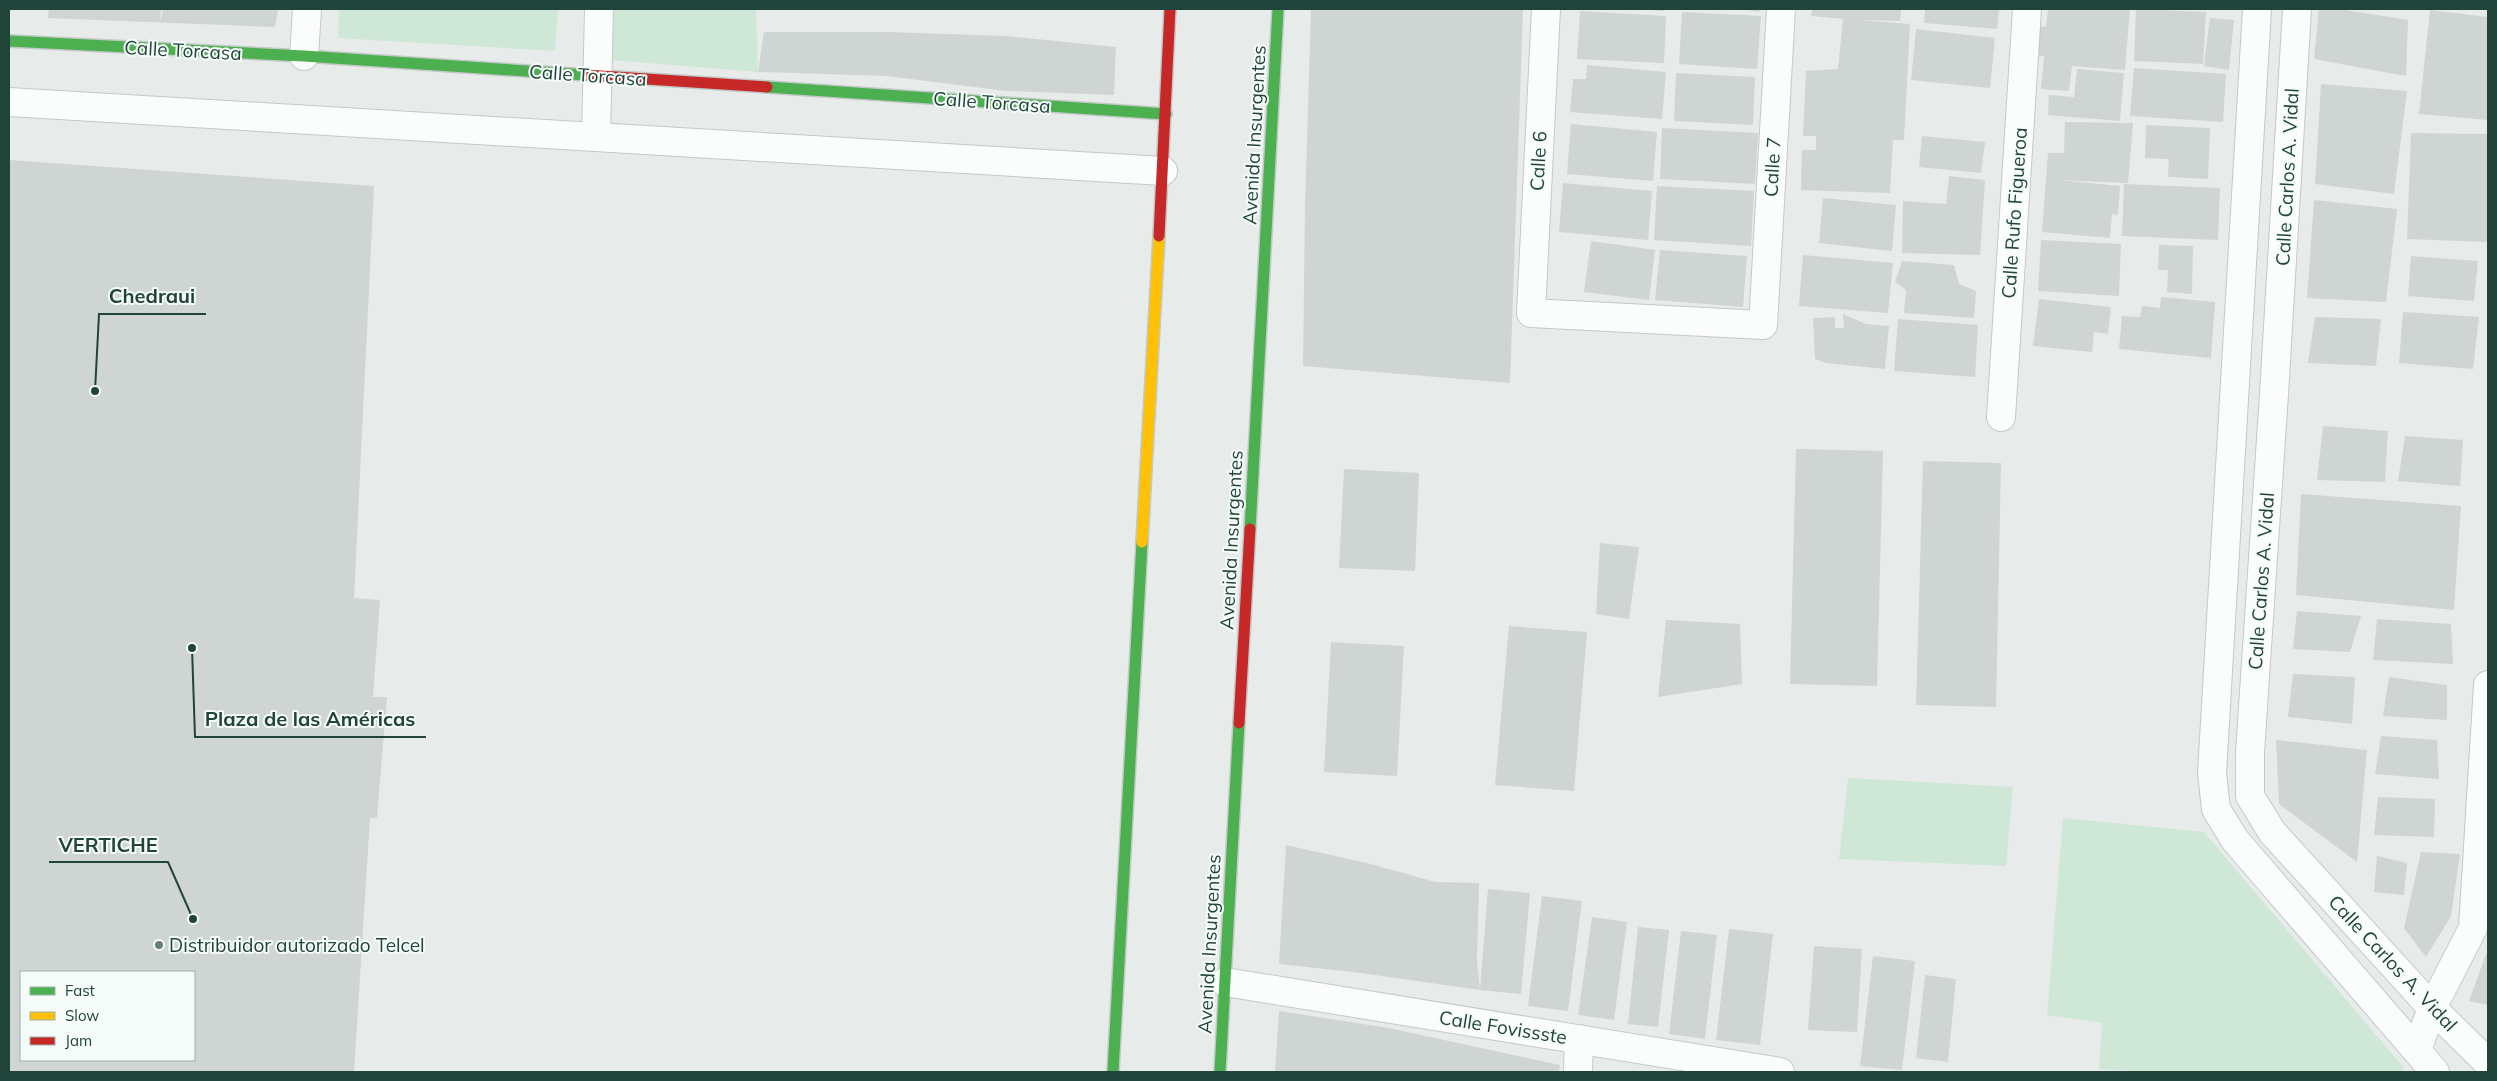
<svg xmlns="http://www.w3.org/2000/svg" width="2497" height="1081" viewBox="0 0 2497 1081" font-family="Mulish,sans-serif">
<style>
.green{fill:#cfe7d6}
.building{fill:#cfd5d3;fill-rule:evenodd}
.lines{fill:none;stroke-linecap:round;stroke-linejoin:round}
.street-casing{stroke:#c4c9c7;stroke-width:30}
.fast-casing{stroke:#c2cac7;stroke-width:14}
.slow-casing{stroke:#c2cac7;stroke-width:14}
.jam-casing{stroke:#c2cac7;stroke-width:14}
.street{stroke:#fbfcfc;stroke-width:28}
.fast{stroke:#4caf50;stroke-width:11}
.slow{stroke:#ffc107;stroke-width:11}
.jam{stroke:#c62828;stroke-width:11}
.poi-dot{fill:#667f78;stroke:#f5fbf8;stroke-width:2}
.labels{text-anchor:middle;stroke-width:4;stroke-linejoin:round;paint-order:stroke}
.street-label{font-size:19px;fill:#21443a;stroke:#f5fbf8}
.poi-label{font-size:19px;fill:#21443a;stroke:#f5fbf8;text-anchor:start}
.leader{fill:none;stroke:#21443a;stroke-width:2}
.callout-dot{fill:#21443a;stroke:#f5fbf8;stroke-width:2}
.callout-label{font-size:20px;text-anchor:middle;font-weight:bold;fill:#21443a;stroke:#f5fbf8;stroke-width:4;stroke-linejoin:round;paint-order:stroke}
</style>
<rect width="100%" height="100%" fill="#e7ecea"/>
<g class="green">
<path d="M 339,9 L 558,9 L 555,51 L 338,38 Z"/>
<path d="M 614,9 L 756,9 L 758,72 L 611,60 Z"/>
<path d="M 1848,778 L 2013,787 L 2006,866 L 1839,859 Z"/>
<path d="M 2063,818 L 2204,832 L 2404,1068 L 2400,1072 L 2153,1072 L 2099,1069 L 2102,1023 L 2047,1015 Z"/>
</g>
<g class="building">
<path d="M 49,9 L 161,9 L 160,22 L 163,9 L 278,9 L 275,27 L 48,18 Z"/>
<path d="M 1311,9 L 1523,9 L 1510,383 L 1303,366 L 1305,207 Z"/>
<path d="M 1648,9 L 1664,9 L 1664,11 L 1648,10 Z"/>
<path d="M 1742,9 L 1759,9 L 1759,12 Z"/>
<path d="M 1812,9 L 1901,9 L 1900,21 L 1858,20 L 1910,24 L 1904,140 L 1893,140 L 1890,193 L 1801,190 L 1802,150 L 1816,150 L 1816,136 L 1803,136 L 1806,71 L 1838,69 L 1843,19 L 1811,16 Z"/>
<path d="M 1925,9 L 1999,9 L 1997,29 L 1924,23 Z"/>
<path d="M 2048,9 L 2130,9 L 2125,70 L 2072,66 L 2069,91 L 2041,89 L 2044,56 L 2033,55 L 2036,26 L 2046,27 Z"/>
<path d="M 2136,9 L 2206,12 L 2203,64 L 2134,61 Z"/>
<path d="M 2319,9 L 2339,9 L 2408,20 L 2406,76 L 2314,59 Z"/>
<path d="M 2430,10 L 2488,17 L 2488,120 L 2419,114 Z"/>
<path d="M 1580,11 L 1666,16 L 1664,63 L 1577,59 Z"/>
<path d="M 1682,12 L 1761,16 L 1757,69 L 1679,64 Z"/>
<path d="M 2210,18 L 2234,20 L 2229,70 L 2204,66 Z"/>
<path d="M 1916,29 L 1995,38 L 1990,88 L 1911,80 Z"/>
<path d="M 764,32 L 888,32 L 1006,36 L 1116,47 L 1114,95 L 1006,91 L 887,76 L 758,72 Z"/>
<path d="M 1587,65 L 1666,72 L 1662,119 L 1570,112 L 1573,79 L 1586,79 Z"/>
<path d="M 2134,68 L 2226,74 L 2223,122 L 2130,116 Z"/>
<path d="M 2077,69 L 2124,73 L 2120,121 L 2048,115 L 2049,95 L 2074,97 Z"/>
<path d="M 1676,73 L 1755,77 L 1753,125 L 1674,121 Z"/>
<path d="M 2321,84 L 2407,91 L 2394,194 L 2315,184 Z"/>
<path d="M 2065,122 L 2133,123 L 2128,183 L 2059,180 L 2120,186 L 2118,215 L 2112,214 L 2110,238 L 2042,232 L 2048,153 L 2064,153 Z"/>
<path d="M 1571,124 L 1657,132 L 1653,181 L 1567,174 Z"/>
<path d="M 2146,125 L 2210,128 L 2208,179 L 2168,177 L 2169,159 L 2145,158 Z"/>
<path d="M 1662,128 L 1758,133 L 1755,184 L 1660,179 Z"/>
<path d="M 2411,133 L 2488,134 L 2488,242 L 2407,239 Z"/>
<path d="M 1922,136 L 1985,142 L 1981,173 L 1919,167 Z"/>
<path d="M 9,160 L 374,186 L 354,598 L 380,600 L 373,697 L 387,697 L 377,818 L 370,818 L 354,1072 L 9,1072 ZM 21,972 L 194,972 L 194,1060 L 21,1060 Z"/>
<path d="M 1949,176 L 1985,180 L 1980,255 L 1902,253 L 1903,201 L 1946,204 Z"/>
<path d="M 1563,183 L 1652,191 L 1648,240 L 1559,232 Z"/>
<path d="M 2124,184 L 2220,188 L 2218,240 L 2122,236 Z"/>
<path d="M 1657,186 L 1754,191 L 1751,246 L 1654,240 Z"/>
<path d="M 1823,198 L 1896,205 L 1892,251 L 1819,243 Z"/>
<path d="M 2314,200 L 2397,209 L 2386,302 L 2307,298 Z"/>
<path d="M 2041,240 L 2121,244 L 2119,296 L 2038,291 Z"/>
<path d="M 1591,241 L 1655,250 L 1649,300 L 1584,292 Z"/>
<path d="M 2159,245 L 2193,246 L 2192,294 L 2167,292 L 2168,270 L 2158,270 Z"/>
<path d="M 1660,250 L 1747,256 L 1743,307 L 1655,300 Z"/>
<path d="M 1803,255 L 1893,263 L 1888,313 L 1799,306 Z"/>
<path d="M 2411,256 L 2478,261 L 2474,301 L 2408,296 Z"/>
<path d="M 1902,261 L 1954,265 L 1959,284 L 1976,291 L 1974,318 L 1904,313 L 1906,290 L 1895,282 Z"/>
<path d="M 2161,297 L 2215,302 L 2211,358 L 2119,349 L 2122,316 L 2140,317 L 2142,306 L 2160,308 Z"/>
<path d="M 2039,299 L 2111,307 L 2108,334 L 2094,332 L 2092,352 L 2033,346 Z"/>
<path d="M 2403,312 L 2479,317 L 2473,369 L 2399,363 Z"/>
<path d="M 1843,314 L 1866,324 L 1889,326 L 1885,369 L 1826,363 L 1815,359 L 1813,318 L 1835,317 L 1835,328 L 1844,328 Z"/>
<path d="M 2315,317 L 2381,319 L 2376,366 L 2308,363 Z"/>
<path d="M 1898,319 L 1978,325 L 1975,377 L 1894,371 Z"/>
<path d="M 2323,426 L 2388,431 L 2385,482 L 2317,480 Z"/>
<path d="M 2405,436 L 2463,440 L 2460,486 L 2398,481 Z"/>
<path d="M 1796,449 L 1883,451 L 1877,686 L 1790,684 Z"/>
<path d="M 1923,461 L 2001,463 L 1996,707 L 1916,705 Z"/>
<path d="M 1344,469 L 1419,473 L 1415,571 L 1339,568 Z"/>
<path d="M 2301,494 L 2461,506 L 2454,610 L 2296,595 Z"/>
<path d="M 1600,543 L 1639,547 L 1629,619 L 1596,614 Z"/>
<path d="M 2297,611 L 2361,616 L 2350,652 L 2293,649 Z"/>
<path d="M 2377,619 L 2451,624 L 2453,664 L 2373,660 Z"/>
<path d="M 1666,620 L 1740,624 L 1742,684 L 1658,697 Z"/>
<path d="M 1509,626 L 1587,632 L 1574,791 L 1495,785 Z"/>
<path d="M 1331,642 L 1404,646 L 1397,776 L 1324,772 Z"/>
<path d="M 2293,674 L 2355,677 L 2352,724 L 2288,717 Z"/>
<path d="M 2389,677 L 2447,685 L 2447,720 L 2383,716 Z"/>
<path d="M 2381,736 L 2437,740 L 2439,779 L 2375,774 Z"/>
<path d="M 2276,740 L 2367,750 L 2357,862 L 2279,804 Z"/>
<path d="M 2378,797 L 2435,799 L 2434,837 L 2374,835 Z"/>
<path d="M 1286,845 L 1371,864 L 1435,882 L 1479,883 L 1477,960 L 1480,990 L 1353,972 L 1279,964 Z"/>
<path d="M 2421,852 L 2460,854 L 2451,916 L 2426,957 L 2404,928 Z"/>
<path d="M 2377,856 L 2407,863 L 2404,895 L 2374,892 Z"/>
<path d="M 1488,889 L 1530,893 L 1521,994 L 1480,990 Z"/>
<path d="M 1542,896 L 1582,901 L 1568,1011 L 1528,1006 Z"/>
<path d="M 1592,917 L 1627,922 L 1614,1020 L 1578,1015 Z"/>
<path d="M 1638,927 L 1669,930 L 1658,1027 L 1628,1024 Z"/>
<path d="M 1729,929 L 1773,934 L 1760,1045 L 1716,1040 Z"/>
<path d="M 1681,931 L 1717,935 L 1705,1039 L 1669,1034 Z"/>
<path d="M 1814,946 L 1862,949 L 1857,1032 L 1808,1030 Z"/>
<path d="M 2486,954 L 2488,954 L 2488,1005 L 2469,1001 Z"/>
<path d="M 1873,956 L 1915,961 L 1902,1070 L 1860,1066 Z"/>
<path d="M 1925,975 L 1956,979 L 1948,1062 L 1916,1058 Z"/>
<path d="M 1279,1011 L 1389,1028 L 1560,1065 L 1559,1072 L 1275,1072 Z"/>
</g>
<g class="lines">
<defs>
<g id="street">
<path d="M 1546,9 L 1531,313 L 1763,325 L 1781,9"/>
<path d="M 2257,9 L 2212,773 L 2216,809 L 2235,840 L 2435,1072"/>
<path d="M 2297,9 L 2274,394 L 2250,752 L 2250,796 L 2272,832 L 2432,1008 L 2488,1063"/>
<path d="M 304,56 L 307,9"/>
<path d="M 9,102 L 1163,171"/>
<path d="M 596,137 L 599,9"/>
<path d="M 2001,417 L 2027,9"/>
<path d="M 1225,982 L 1780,1072"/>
<path d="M 2417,1050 L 2432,1008 L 2473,928 L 2488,685"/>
<path d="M 1578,1072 L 1579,1039"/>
</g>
<g id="fast">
<path d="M 9,41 L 304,56 L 586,75"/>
<path d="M 767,87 L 1166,114"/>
<path d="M 1250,529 L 1278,9"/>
<path d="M 1113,1072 L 1142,542"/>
<path d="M 1220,1072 L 1239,723"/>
</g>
<path id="slow" d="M 1142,542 L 1159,236"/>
<g id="jam">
<path d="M 586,75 L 767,87"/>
<path d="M 1159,236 L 1170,9"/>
<path d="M 1239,723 L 1250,529"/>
</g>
</defs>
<use href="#street" class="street-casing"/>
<use href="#fast" class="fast-casing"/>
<use href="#slow" class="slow-casing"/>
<use href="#jam" class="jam-casing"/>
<use href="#street" class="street"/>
<use href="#fast" class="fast"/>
<use href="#slow" class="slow"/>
<use href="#jam" class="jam"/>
</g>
<circle class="poi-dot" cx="159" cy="945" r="5"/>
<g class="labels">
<g class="street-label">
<text transform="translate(183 50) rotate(3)" y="7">Calle Torcasa</text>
<text transform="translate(588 75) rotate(4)" y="7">Calle Torcasa</text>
<text transform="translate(992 102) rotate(4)" y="7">Calle Torcasa</text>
<text transform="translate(1254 135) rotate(-87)" y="7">Avenida Insurgentes</text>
<text transform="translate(1538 161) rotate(-87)" y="7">Calle 6</text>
<text transform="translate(1772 167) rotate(-87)" y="7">Calle 7</text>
<text transform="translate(2287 177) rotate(-87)" y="7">Calle Carlos A. Vidal</text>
<text transform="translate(2014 213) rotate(-86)" y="7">Calle Rufo Figueroa</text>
<text transform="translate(1231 540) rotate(-87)" y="7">Avenida Insurgentes</text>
<text transform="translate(2261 581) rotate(-86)" y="7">Calle Carlos A. Vidal</text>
<text transform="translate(1209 944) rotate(-87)" y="7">Avenida Insurgentes</text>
<text transform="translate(2393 963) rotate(47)" y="7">Calle Carlos A. Vidal</text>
<text transform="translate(1503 1027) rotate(9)" y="7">Calle Fovissste</text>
</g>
<g class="poi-label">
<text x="169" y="952">Distribuidor autorizado Telcel</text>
</g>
</g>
<path class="leader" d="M95 391L99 314H206M192 648L195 737H426M193 919L168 862H49"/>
<g class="callout-dot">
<circle cx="95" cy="391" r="5"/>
<circle cx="192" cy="648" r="5"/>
<circle cx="193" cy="919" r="5"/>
</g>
<g class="callout-label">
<text x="152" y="303">Chedraui</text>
<text x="310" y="726">Plaza de las Américas</text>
<text x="108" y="852">VERTICHE</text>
</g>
<rect width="2497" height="1081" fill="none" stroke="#21443a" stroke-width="20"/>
<rect x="20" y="971" width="175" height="90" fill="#f5fbf8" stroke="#a0b2ac"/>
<rect x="30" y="987" width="25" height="8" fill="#4caf50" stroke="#a0b2ac"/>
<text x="65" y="996" font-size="15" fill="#21443a">Fast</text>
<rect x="30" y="1012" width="25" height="8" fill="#ffc107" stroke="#a0b2ac"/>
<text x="65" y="1021" font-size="15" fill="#21443a">Slow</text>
<rect x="30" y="1037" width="25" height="8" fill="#c62828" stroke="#a0b2ac"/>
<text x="65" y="1046" font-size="15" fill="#21443a">Jam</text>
</svg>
